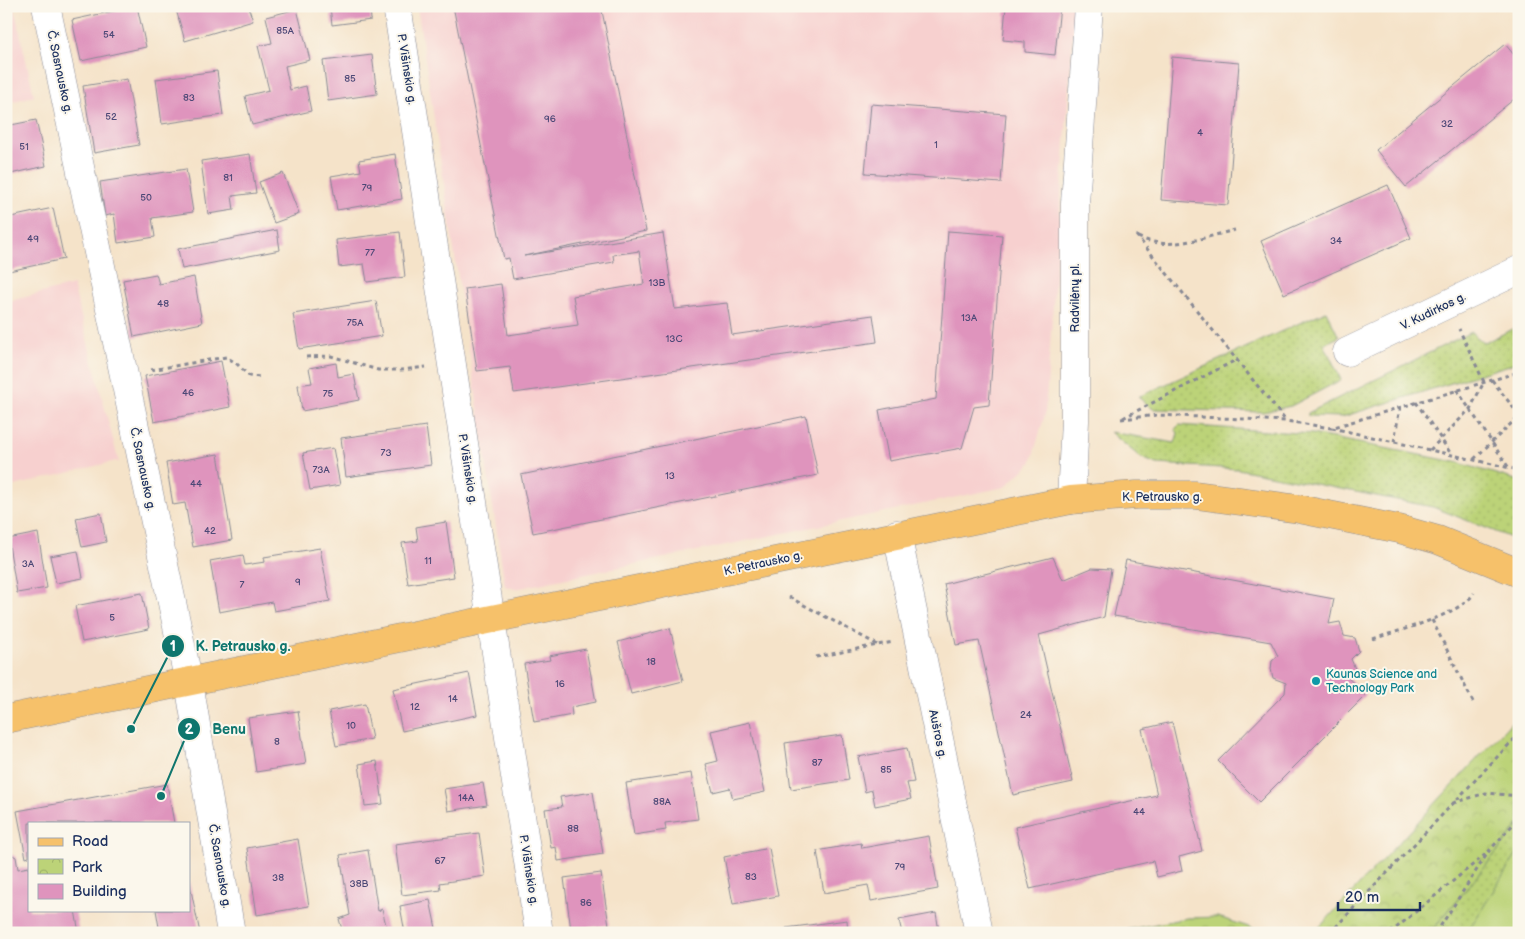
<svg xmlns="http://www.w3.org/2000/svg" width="1525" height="939" viewBox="0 0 1525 939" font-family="'Balsamiq Sans',sans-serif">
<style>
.built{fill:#f7d0cf}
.grass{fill:url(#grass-dots);stroke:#6c816b}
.park{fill:url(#park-crowns);stroke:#6c816b}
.pitch{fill:#bcd378;stroke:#6c816b}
.building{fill:#df94bd}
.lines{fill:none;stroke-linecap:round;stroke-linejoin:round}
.minor-casing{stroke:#888994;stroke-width:29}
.major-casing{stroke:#888994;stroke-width:29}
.path{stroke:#888994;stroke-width:3;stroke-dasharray:4 4;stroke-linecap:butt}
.minor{stroke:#fff;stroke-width:28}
.major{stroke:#f6c16b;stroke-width:28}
.culture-dot{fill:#0f9aa8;stroke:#fbf7ec;stroke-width:2}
.labels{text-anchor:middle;stroke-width:4;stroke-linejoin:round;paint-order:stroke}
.number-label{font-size:10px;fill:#4c4876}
.street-label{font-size:12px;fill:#1b2f5e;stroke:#fbf7ec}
.culture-label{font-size:12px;fill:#0d838f;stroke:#fbf7ec;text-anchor:start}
.leader{fill:none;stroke:#0f766e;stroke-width:2}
.callout-dot{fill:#0f766e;stroke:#fbf7ec;stroke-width:2}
.mark-label{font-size:15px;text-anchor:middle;font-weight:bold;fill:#fff}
.callout-label{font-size:14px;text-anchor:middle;font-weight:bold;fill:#0f766e;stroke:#fbf7ec;stroke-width:4;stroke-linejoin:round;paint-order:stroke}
</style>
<defs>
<pattern id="grass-dots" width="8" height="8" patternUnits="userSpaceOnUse" patternTransform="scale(1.25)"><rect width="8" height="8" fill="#bcd378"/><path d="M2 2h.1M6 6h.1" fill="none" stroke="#a1b56a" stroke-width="1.8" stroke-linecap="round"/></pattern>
<pattern id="park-crowns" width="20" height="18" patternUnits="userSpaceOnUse" patternTransform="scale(1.25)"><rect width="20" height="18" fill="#bcd378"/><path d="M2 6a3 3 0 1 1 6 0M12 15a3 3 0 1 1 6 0" fill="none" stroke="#a1b56a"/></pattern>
</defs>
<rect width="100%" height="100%" fill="#fbf7ec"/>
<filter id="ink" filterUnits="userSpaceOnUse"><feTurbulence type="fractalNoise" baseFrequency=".02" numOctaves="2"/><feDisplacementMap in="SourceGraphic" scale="10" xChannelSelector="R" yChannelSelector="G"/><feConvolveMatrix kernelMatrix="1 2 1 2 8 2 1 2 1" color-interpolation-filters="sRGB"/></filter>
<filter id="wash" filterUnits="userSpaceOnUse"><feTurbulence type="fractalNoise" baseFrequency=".0096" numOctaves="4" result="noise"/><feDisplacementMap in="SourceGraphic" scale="20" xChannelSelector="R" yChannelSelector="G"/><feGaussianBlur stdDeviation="1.12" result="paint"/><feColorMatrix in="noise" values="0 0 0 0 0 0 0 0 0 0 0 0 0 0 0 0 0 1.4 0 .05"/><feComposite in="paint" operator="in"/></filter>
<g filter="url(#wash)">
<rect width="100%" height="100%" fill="#f5e3c9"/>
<g class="built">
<path d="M 6,6 L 14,6 L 34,96 L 6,103 Z"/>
<path d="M 417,6 L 1075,6 L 1045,414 L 1031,463 L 1005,487 L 515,589 L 505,586 Z"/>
<path d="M 73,285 L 119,463 L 116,461 L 6,488 L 6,302 Z"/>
</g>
<g class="grass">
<path d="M 1326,311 L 1339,337 L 1324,344 L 1341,380 L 1291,406 L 1263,412 L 1153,409 L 1138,397 Z"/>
<path d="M 1519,326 L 1519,362 L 1342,417 L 1308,416 L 1308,413 L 1471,332 L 1484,343 Z"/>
<path d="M 1179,425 L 1312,434 L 1456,462 L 1519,481 L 1519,541 L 1433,507 L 1238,469 L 1156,464 L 1140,457 L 1110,432 L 1175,443 L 1178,433 L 1175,429 Z"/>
<path d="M 1519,825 L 1519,933 L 1430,933 Z"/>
</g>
<g class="park">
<path d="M 1519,714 L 1519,825 L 1430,933 L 1314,933 Z"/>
<path d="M 1218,917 L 1267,933 L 1109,933 L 1187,918 Z"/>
</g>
<path class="pitch" d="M 1519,850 L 1519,933 L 1467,933 Z"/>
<g id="blocks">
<g class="building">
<path d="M 137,6 L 146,47 L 81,61 L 72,20 Z"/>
<path d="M 175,6 L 248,6 L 253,21 L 185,41 Z"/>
<path d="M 330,6 L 370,6 L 371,20 L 332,25 Z"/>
<path d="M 453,6 L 601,6 L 646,231 L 524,256 L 663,233 L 675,309 L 727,303 L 732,335 L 873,315 L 877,342 L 514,393 L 510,367 L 477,371 L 465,289 L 501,284 L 508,335 L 578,325 L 573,296 L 644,284 L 639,251 L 613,255 L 614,262 L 513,279 L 509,258 L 504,259 Z"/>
<path d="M 1006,6 L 1060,6 L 1055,55 L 1025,52 L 1025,42 L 1003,40 Z"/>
<path d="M 297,9 L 310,60 L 285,66 L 290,90 L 306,86 L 311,111 L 252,125 L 245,96 L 269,90 L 258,46 L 272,43 L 266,17 Z"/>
<path d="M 1505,44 L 1519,61 L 1519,95 L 1406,187 L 1376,150 Z"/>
<path d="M 372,55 L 377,94 L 328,101 L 323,61 Z"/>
<path d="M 1172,57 L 1239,63 L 1228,205 L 1161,200 Z"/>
<path d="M 217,71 L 223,115 L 162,124 L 156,79 Z"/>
<path d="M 127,79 L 139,145 L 94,153 L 83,86 Z"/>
<path d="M 871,104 L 1006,114 L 1001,183 L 865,173 Z"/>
<path d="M 36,120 L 46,166 L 6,175 L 6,126 Z"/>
<path d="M 250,154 L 256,193 L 232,196 L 234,210 L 208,214 L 201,161 Z"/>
<path d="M 395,154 L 402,199 L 337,210 L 331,176 L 361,171 L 359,160 Z"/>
<path d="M 186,169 L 193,212 L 152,218 L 155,237 L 118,243 L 114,214 L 105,216 L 100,182 Z"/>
<path d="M 283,173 L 299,214 L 274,223 L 259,182 Z"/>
<path d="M 1388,185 L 1411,238 L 1284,294 L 1261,241 Z"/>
<path d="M 53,208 L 64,259 L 9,271 L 6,257 L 6,218 Z"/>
<path d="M 277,230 L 280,250 L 182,269 L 178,249 Z"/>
<path d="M 948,231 L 1002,235 L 989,405 L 974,407 L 962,448 L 889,461 L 879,410 L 936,399 Z"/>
<path d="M 400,232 L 405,277 L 367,282 L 364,264 L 339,267 L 336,240 Z"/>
<path d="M 156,274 L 159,284 L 194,277 L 202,323 L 134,337 L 123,280 Z"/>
<path d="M 376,301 L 382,336 L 299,349 L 293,314 Z"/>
<path d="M 221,361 L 230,407 L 154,422 L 145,376 Z"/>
<path d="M 336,363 L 338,377 L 354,374 L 359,400 L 302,411 L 298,385 L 312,383 L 309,368 Z"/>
<path d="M 806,416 L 818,475 L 533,533 L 521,475 Z"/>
<path d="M 426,426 L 431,465 L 346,477 L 341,438 Z"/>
<path d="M 333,448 L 340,485 L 310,490 L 303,453 Z"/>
<path d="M 218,454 L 232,540 L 193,547 L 185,503 L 173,505 L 166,463 Z"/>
<path d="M 101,513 L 106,542 L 82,547 L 76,518 Z"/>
<path d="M 446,522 L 454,577 L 408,584 L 402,543 L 418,541 L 416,527 Z"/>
<path d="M 38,533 L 47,588 L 17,593 L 8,539 Z"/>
<path d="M 320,548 L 330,601 L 274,611 L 272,602 L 219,612 L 210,561 L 243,555 L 245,565 L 265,562 L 264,557 Z"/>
<path d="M 78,551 L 83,578 L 56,583 L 50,556 Z"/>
<path d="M 1053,557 L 1063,580 L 1092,568 L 1111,569 L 1104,617 L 1039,635 L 1073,782 L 1013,795 L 979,641 L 956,645 L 944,584 Z"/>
<path d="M 1126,560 L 1334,599 L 1329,624 L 1340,622 L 1344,636 L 1355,638 L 1359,651 L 1351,659 L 1356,671 L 1344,674 L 1366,695 L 1259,802 L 1218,761 L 1285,693 L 1286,683 L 1273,678 L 1271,669 L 1272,661 L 1278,656 L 1271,642 L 1114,616 Z"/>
<path d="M 142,593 L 149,629 L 82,642 L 75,606 Z"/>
<path d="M 670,628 L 683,681 L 631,694 L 618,642 Z"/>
<path d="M 586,649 L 596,702 L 571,707 L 572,715 L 534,722 L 524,664 L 550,660 L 549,656 Z"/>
<path d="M 469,673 L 477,715 L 402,731 L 393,689 Z"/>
<path d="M 365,704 L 372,739 L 336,746 L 329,711 Z"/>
<path d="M 298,711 L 306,764 L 256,772 L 248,718 Z"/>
<path d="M 750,722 L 765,792 L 733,799 L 730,788 L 713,792 L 706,764 L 718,761 L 711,731 Z"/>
<path d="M 1172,722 L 1202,851 L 1179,857 L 1182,871 L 1157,877 L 1153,861 L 1030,889 L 1015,827 L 1157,795 L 1142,729 Z"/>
<path d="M 842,735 L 849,780 L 791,789 L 785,743 Z"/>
<path d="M 907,748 L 914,782 L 907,783 L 911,799 L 875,806 L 872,790 L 865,792 L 858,757 Z"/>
<path d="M 377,761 L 383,804 L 365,806 L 359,764 Z"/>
<path d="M 691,773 L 698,819 L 665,823 L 666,830 L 634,835 L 626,783 Z"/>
<path d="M 483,783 L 487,805 L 448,811 L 444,789 Z"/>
<path d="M 167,784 L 174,823 L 29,823 L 29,857 L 26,858 L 17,811 Z"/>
<path d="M 593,792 L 603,854 L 558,861 L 556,847 L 551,848 L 545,809 L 562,807 L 560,797 Z"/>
<path d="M 479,833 L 485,876 L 440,883 L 441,890 L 402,895 L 395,844 Z"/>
<path d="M 929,836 L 938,889 L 871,901 L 868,885 L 824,893 L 817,851 L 861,843 L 862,848 Z"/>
<path d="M 298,839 L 309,906 L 257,915 L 247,848 Z"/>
<path d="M 769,848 L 778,896 L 733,904 L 724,857 Z"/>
<path d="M 368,850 L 378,911 L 382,909 L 388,933 L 343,933 L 339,919 L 350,915 L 340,855 Z"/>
<path d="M 6,851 L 16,857 L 18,869 L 29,867 L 29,910 L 75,910 L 79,933 L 6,933 Z"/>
<path d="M 601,873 L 609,925 L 571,930 L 564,878 Z"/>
<path d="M 189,881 L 200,933 L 160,933 L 156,910 L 189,910 Z"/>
<path d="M 430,900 L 437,933 L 405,933 L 400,906 Z"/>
<path d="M 936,913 L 939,931 L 945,930 L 945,933 L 902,933 L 899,920 Z"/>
<path d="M 847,920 L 848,933 L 787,933 L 786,928 Z"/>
</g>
</g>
</g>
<g filter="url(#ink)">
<use href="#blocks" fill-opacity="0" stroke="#888994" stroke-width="1"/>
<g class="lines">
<defs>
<g id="minor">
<path d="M 46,6 L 189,683 L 231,933"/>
<path d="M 397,6 L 539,933"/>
<path d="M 1347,352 L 1519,270"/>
<path d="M 1071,500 L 1075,421 L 1075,203 L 1089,6"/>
<path d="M 897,534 L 979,933"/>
</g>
<path id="major" d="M 6,719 L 1071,500 L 1137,495 L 1196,495 L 1299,509 L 1399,529 L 1438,540 L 1519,573"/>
</defs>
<use href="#minor" class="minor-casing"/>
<use href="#major" class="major-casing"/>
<g class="path">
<path d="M 1136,235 L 1286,421"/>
<path d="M 1138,237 C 1169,252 1204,237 1235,230"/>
<path d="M 306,357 L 331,356 L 378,370 L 401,370 L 426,367"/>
<path d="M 151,370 L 226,357 L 236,363 L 249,376 L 261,377"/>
<path d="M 1492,380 L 1519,415"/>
<path d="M 1457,390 L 1509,468"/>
<path d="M 1416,402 L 1451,454"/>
<path d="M 1123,418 L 1238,359"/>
<path d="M 1121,419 L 1158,415 L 1286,421 L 1331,428 L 1519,372"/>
<path d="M 1332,428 L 1519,470"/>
<path d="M 1394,442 L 1400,407"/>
<path d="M 1430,450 L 1470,409 L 1484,382 L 1459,329"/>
<path d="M 1474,459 L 1519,416"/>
<path d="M 789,597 L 878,645"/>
<path d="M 1432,620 L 1473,702"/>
<path d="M 1373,639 C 1397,631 1461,615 1474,593"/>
<path d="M 816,657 L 893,642"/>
<path d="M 1453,803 L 1486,793 L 1519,796"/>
<path d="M 1330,933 L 1519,734"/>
<path d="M 1390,933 L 1487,853"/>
<path d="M 1436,933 L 1489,851 L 1519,818"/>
</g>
<use href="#minor" class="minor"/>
<use href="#major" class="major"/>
</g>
</g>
<circle class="culture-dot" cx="1316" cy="681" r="5"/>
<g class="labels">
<g class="number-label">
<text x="285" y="34">85A</text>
<text x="109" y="38">54</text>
<text x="350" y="82">85</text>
<text x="189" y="101">83</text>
<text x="111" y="120">52</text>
<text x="550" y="122">96</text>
<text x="1447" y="127">32</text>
<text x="1200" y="136">4</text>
<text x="936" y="148">1</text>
<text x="24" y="150">51</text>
<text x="228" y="181">81</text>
<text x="367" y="191">79</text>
<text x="146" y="201">50</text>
<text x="33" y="242">49</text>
<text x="1336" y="244">34</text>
<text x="370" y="256">77</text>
<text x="657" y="286">13B</text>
<text x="163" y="307">48</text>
<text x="969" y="321">13A</text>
<text x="355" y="326">75A</text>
<text x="674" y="342">13C</text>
<text x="188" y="396">46</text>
<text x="328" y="397">75</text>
<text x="386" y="456">73</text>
<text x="321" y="473">73A</text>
<text x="670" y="479">13</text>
<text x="196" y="487">44</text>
<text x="210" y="534">42</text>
<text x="428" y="564">11</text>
<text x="28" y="567">3A</text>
<text x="298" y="585">9</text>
<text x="242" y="588">7</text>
<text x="112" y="621">5</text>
<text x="651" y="665">18</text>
<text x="560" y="687">16</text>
<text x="453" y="702">14</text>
<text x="415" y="710">12</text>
<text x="1026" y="718">24</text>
<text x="351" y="729">10</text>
<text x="277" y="745">8</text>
<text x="817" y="766">87</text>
<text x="886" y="773">85</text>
<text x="466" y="801">14A</text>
<text x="662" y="805">88A</text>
<text x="1139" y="815">44</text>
<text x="573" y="832">88</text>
<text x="440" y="864">67</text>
<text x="900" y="870">79</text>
<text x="751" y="880">83</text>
<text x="278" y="881">38</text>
<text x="359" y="887">38B</text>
<text x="586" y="906">86</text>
</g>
<g class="street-label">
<text transform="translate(407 69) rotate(81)" y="4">P. Višinskio g.</text>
<text transform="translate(60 72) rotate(78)" y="4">Č. Sasnausko g.</text>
<text transform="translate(1075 298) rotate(-90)" y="4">Radvilėnų pl.</text>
<text transform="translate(1433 311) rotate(-26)" y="4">V. Kudirkos g.</text>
<text transform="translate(143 469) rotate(78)" y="4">Č. Sasnausko g.</text>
<text transform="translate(468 469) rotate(81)" y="4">P. Višinskio g.</text>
<text x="1162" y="501">K. Petrausko g.</text>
<text transform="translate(763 563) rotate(-12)" y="4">K. Petrausko g.</text>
<text transform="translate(938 734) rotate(78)" y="4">Aušros g.</text>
<text transform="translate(220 866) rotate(80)" y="4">Č. Sasnausko g.</text>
<text transform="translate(529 870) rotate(81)" y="4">P. Višinskio g.</text>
</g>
<g class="culture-label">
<text x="1326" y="678">Kaunas Science and<tspan x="1326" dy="14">Technology Park</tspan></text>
</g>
</g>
<path class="leader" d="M131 729L173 646M161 796L189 729"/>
<g class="callout-dot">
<circle cx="131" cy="729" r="5"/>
<circle cx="161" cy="796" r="5"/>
<circle cx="173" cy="646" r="12"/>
<circle cx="189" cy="729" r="12"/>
</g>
<g class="mark-label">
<text x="173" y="651">1</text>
<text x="189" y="734">2</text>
</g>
<g class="callout-label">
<text x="243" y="651">K. Petrausko g.</text>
<text x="229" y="734">Benu</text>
</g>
<rect width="1525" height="939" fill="none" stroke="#fbf7ec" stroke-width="25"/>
<rect x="28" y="822" width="162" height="90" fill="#fbf7ec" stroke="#a1a7b3"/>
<rect x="38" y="838" width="25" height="8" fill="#f6c16b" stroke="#a1a7b3"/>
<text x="72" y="846" font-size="15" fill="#1b2f5e">Road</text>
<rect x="38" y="859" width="25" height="15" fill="url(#park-crowns)" stroke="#a1a7b3"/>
<text x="72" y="872" font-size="15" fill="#1b2f5e">Park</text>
<rect x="38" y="884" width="25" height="15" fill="#df94bd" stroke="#a1a7b3"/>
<text x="72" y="896" font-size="15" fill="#1b2f5e">Building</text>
<path d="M1338 902v8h82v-8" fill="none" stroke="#1b2f5e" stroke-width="2.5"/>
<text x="1345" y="902" font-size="15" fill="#1b2f5e" stroke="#fbf7ec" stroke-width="4" paint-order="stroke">20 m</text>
</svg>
